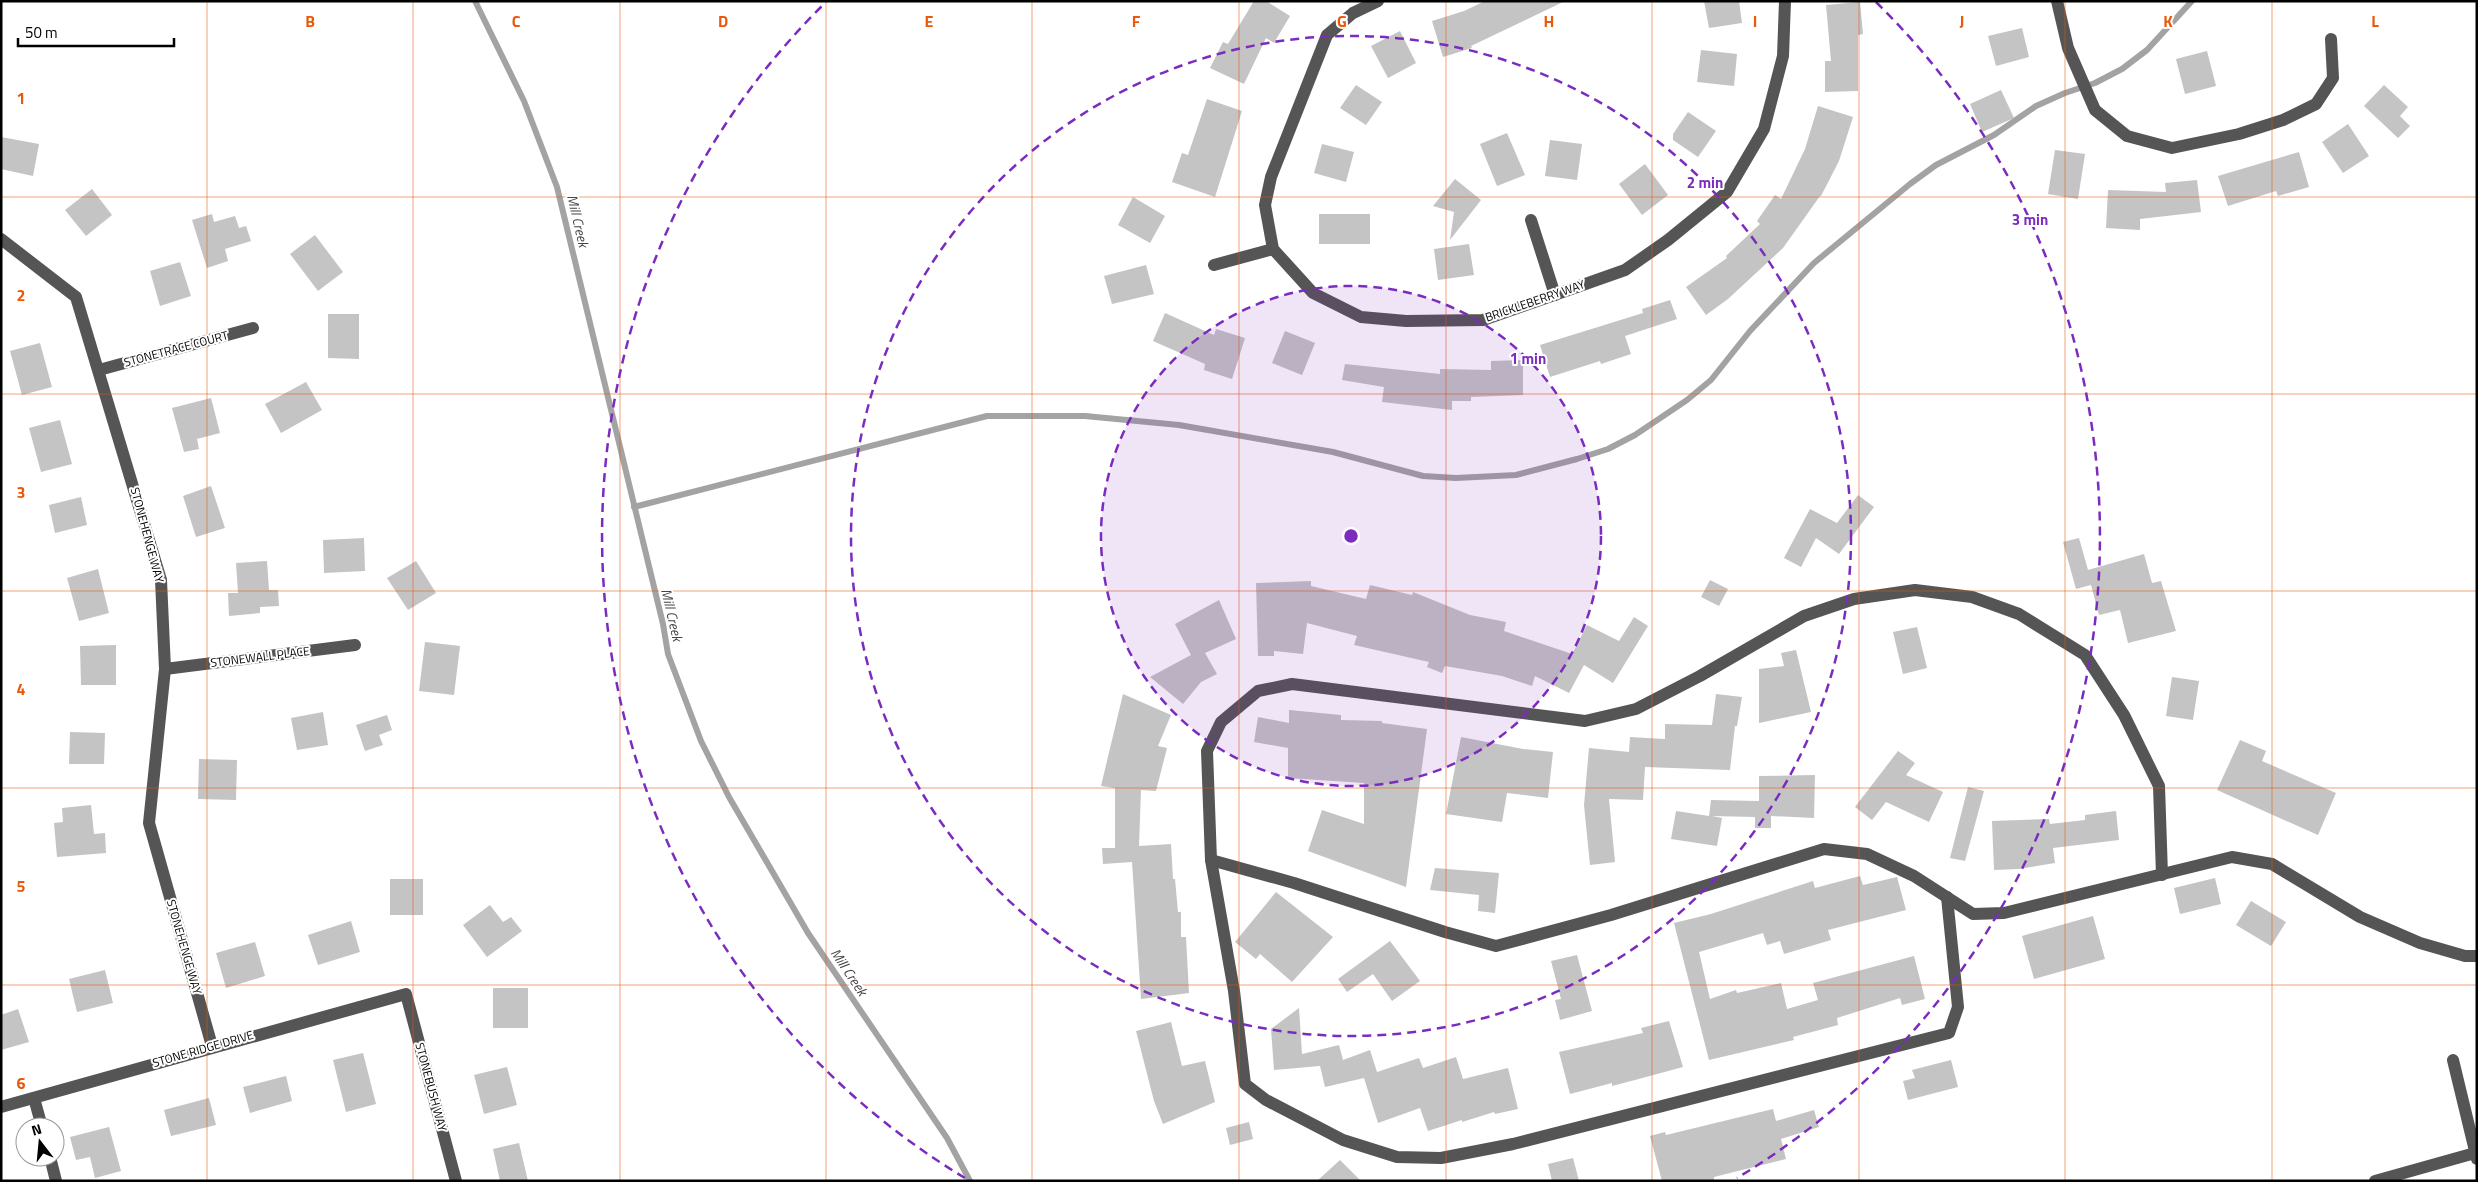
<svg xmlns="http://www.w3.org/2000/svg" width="2478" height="1182" viewBox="0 0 2478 1182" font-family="'Titillium Web',sans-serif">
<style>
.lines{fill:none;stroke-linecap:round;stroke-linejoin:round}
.stream{stroke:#a3a3a3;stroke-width:6}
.building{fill:#c4c4c4}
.minor{stroke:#555;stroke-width:12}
.grid{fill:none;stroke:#e8590c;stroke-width:1;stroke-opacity:0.55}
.ring{fill:none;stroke:#7b2cbf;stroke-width:2.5;stroke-dasharray:9 6}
.labels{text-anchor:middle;stroke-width:4;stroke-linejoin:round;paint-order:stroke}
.street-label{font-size:12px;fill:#000;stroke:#fff}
.water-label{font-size:14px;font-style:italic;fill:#444;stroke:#fff}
.grid-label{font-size:16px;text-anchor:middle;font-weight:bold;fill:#e8590c;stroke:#fff;stroke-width:4;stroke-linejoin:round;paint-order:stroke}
.centre{fill:#7b2cbf;stroke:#fff;stroke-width:2.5}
.ring-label{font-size:15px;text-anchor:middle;font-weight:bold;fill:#7b2cbf;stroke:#fff;stroke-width:4;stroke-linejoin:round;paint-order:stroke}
</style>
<rect width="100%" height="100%" fill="#fff"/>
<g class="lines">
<g class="stream">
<path d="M 475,1 L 524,101 L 557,187 L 663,624 L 668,654 L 701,741 L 729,797 L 808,933 L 947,1138 L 970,1181"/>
<path d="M 634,507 L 987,416 L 1085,416 L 1179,425 L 1333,452 L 1423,476 L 1456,478 L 1516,475 L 1577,459 L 1608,449 L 1635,435 L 1687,400 L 1711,380 L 1750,331 L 1814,263 L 1910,184 L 1936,165 L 1994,135 L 2036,106 L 2065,93 L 2095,83 L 2122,69 L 2147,50 L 2192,1"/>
</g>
</g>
<g class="building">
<path d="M 1254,1 L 1266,1 L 1290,16 L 1274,43 L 1266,38 L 1244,84 L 1210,68 L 1223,42 L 1228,44 Z"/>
<path d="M 1485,1 L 1565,1 L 1471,46 L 1472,48 L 1443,57 L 1432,21 L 1464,11 Z"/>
<path d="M 1704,1 L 1739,1 L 1742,23 L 1709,28 Z"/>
<path d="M 1860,2 L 1863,34 L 1858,35 L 1858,91 L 1825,92 L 1825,61 L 1831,61 L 1826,5 Z"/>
<path d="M 2022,28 L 2029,57 L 1996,66 L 1988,36 Z"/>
<path d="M 1400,31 L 1416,63 L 1388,78 L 1371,46 Z"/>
<path d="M 1701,50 L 1737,54 L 1734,86 L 1697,82 Z"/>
<path d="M 2207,51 L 2216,86 L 2185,94 L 2176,59 Z"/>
<path d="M 1356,85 L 1382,102 L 1366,125 L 1340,108 Z"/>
<path d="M 2384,85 L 2408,107 L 2400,116 L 2410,126 L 2398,138 L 2364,106 Z"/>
<path d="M 2001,90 L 2014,118 L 1982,132 L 1970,104 Z"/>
<path d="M 1207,99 L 1242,111 L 1215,197 L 1172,182 L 1182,153 L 1188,155 Z"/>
<path d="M 1818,106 L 1853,117 L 1839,161 L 1821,196 L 1820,196 L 1783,248 L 1728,299 L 1706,315 L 1686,287 L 1727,258 L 1726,256 L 1760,224 L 1757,221 L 1775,195 L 1781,199 L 1805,149 Z"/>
<path d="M 1688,112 L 1716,131 L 1698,157 L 1673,140 L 1673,134 Z"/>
<path d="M 2348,124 L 2369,156 L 2343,173 L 2322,142 Z"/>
<path d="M 1507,133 L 1525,175 L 1497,186 L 1480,144 Z"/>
<path d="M 1,137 L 39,144 L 33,176 L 1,169 Z"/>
<path d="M 1550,140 L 1582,144 L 1577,180 L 1545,176 Z"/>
<path d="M 1322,144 L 1354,152 L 1346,182 L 1314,173 Z"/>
<path d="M 2055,150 L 2085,154 L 2078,199 L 2048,194 Z"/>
<path d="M 2299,152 L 2309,187 L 2278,196 L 2276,191 L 2228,206 L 2218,176 Z"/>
<path d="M 1645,164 L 1668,195 L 1642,215 L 1619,184 Z"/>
<path d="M 1455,179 L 1481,200 L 1450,240 L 1454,212 L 1433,206 Z"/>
<path d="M 2197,180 L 2201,212 L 2140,219 L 2140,230 L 2106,228 L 2108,190 L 2166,192 L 2165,183 Z"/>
<path d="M 92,189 L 112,215 L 86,236 L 65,210 Z"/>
<path d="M 1133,197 L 1165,216 L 1150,243 L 1118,225 Z"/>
<path d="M 212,214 L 214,222 L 235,216 L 239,228 L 246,226 L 251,241 L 225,249 L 228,261 L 207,268 L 192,220 Z"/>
<rect x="1319" y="214" width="51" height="30"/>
<path d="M 315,235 L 343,272 L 318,291 L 290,254 Z"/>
<path d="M 1469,244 L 1474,275 L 1438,280 L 1434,249 Z"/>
<path d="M 180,262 L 191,296 L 160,306 L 150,271 Z"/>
<path d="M 1146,265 L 1154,294 L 1112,304 L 1104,276 Z"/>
<path d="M 1670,300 L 1677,319 L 1625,336 L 1631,354 L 1601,364 L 1600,361 L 1550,377 L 1540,345 L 1643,313 L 1642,309 Z"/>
<path d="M 1165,313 L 1214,335 L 1216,329 L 1245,338 L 1232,379 L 1204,370 L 1205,364 L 1153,341 Z"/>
<path d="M 328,314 L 359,314 L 359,359 L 328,358 Z"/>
<path d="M 1285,331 L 1315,343 L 1302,375 L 1272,363 Z"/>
<path d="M 40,343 L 52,387 L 22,395 L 10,351 Z"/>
<path d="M 1523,360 L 1523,395 L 1471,397 L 1471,401 L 1452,401 L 1452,410 L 1382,402 L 1384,387 L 1342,380 L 1345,364 L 1440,374 L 1440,369 L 1491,370 L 1491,361 Z"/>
<path d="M 306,382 L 322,410 L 281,433 L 265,404 Z"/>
<path d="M 211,398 L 220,433 L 197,439 L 199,449 L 184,452 L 172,408 Z"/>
<path d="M 60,420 L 72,464 L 41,472 L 29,428 Z"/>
<path d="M 211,486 L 225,528 L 196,537 L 183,496 Z"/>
<path d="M 1858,495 L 1874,507 L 1839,554 L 1816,538 L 1801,567 L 1784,558 L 1810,509 L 1837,523 Z"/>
<path d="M 81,497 L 87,525 L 55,533 L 49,505 Z"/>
<path d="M 364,538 L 365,571 L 324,573 L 323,540 Z"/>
<path d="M 2079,538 L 2088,570 L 2144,554 L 2152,583 L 2161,581 L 2176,631 L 2128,643 L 2120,610 L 2099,615 L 2091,585 L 2076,589 L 2063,542 Z"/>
<path d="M 267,561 L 269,590 L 278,590 L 279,606 L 260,607 L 260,613 L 229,616 L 228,593 L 238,593 L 236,563 Z"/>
<path d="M 416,561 L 436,593 L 408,610 L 387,578 Z"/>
<path d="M 98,569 L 109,613 L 79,621 L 67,578 Z"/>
<path d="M 1710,580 L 1728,589 L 1719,606 L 1701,597 Z"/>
<path d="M 1311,581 L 1311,586 L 1366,599 L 1370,585 L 1412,595 L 1413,592 L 1470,615 L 1506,622 L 1504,631 L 1572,654 L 1587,625 L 1619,641 L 1634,617 L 1648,626 L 1613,683 L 1584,665 L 1569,693 L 1535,676 L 1532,686 L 1502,676 L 1445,666 L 1442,673 L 1427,667 L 1429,662 L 1354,645 L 1357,636 L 1307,623 L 1303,654 L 1274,651 L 1274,656 L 1258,656 L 1256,583 Z"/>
<path d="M 1219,600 L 1236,639 L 1205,653 L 1217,674 L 1201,682 L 1183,704 L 1150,677 L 1191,655 L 1175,624 Z"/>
<path d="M 1917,627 L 1927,668 L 1903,674 L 1893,632 Z"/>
<path d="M 425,642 L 460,646 L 454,695 L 419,691 Z"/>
<path d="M 116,645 L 116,685 L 81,685 L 80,646 Z"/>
<path d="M 1796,650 L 1811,712 L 1759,723 L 1759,669 L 1784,666 L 1781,653 Z"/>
<path d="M 2172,677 L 2199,681 L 2193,720 L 2166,716 Z"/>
<path d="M 1123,694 L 1171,715 L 1158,746 L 1167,748 L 1156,791 L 1141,790 L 1139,846 L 1171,844 L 1173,879 L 1175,879 L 1178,912 L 1181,912 L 1181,937 L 1186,937 L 1189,993 L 1141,999 L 1132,862 L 1103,864 L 1102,848 L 1115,848 L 1115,788 L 1101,786 Z"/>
<path d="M 1716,694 L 1742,697 L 1737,726 L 1735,726 L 1730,770 L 1645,767 L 1643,800 L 1609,799 L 1615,862 L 1590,865 L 1584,805 L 1589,748 L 1629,752 L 1630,737 L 1665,739 L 1665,724 L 1712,725 Z"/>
<path d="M 1289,710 L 1341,715 L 1341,720 L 1382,721 L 1382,723 L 1427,729 L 1406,887 L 1308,851 L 1322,810 L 1364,824 L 1364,783 L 1288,778 L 1288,748 L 1254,742 L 1258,717 L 1289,723 Z"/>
<path d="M 323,712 L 328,745 L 297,750 L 291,718 Z"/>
<path d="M 387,715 L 392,730 L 379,735 L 383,745 L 365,751 L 356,725 Z"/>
<path d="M 70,732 L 105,733 L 104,764 L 69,764 Z"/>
<path d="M 1461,737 L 1523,749 L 1553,752 L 1548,798 L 1507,793 L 1502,822 L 1446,814 Z"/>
<path d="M 2240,740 L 2266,751 L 2262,761 L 2336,793 L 2318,835 L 2217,790 Z"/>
<path d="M 1898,751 L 1915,763 L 1906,775 L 1943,792 L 1929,822 L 1886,802 L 1872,820 L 1855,807 Z"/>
<path d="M 199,759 L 237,760 L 236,800 L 198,799 Z"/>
<path d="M 1815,775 L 1814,818 L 1771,816 L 1771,828 L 1755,828 L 1755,817 L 1712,816 L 1722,818 L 1717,846 L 1671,839 L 1676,811 L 1709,816 L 1711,800 L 1759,801 L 1759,776 Z"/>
<path d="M 1968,787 L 1984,791 L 1965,861 L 1950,858 Z"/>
<path d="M 91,805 L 94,834 L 105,833 L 106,853 L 57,857 L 54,823 L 63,822 L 62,808 Z"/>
<path d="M 2116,811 L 2119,840 L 2053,848 L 2055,863 L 2018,869 L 1994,870 L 1992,821 L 2049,819 L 2050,824 L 2085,820 L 2085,815 Z"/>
<path d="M 1435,868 L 1499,873 L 1495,913 L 1478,911 L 1479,895 L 1430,890 Z"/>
<path d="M 1860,876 L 1863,885 L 1897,877 L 1906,910 L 1828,930 L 1831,940 L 1784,954 L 1780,941 L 1767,945 L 1763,933 L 1699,952 L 1710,999 L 1736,990 L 1737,993 L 1781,983 L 1787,1009 L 1818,1000 L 1813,983 L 1914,956 L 1925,999 L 1902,1005 L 1900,998 L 1837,1018 L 1838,1025 L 1793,1037 L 1794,1040 L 1709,1060 L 1674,923 L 1711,914 L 1813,881 L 1815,888 Z"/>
<path d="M 2215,878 L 2221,904 L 2180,914 L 2174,888 Z"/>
<rect x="390" y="879" width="33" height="36"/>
<path d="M 1276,892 L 1333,937 L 1292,982 L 1260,954 L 1256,959 L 1235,942 Z"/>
<path d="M 2251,901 L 2286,922 L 2271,946 L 2236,925 Z"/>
<path d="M 490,905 L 503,922 L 511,917 L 522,931 L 487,957 L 463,925 Z"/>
<path d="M 2093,916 L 2105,959 L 2034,979 L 2022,936 Z"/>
<path d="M 351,921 L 360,952 L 318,965 L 308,935 Z"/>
<path d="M 1390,941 L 1420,981 L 1392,1001 L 1373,974 L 1347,992 L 1338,979 Z"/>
<path d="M 255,942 L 265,976 L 226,988 L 216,953 Z"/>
<path d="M 1577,955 L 1592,1011 L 1560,1020 L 1555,1000 L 1561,999 L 1551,961 Z"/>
<path d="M 105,970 L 113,1003 L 77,1012 L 69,979 Z"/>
<rect x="493" y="988" width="35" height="40"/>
<path d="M 1299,1008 L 1302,1054 L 1339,1045 L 1343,1060 L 1370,1050 L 1377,1072 L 1419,1058 L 1423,1068 L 1456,1057 L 1463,1079 L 1508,1068 L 1518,1109 L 1495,1114 L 1494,1112 L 1462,1122 L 1462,1120 L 1428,1131 L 1420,1108 L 1378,1123 L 1364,1078 L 1325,1087 L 1320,1066 L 1274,1070 L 1271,1029 Z"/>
<path d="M 18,1009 L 29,1042 L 1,1050 L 1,1015 Z"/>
<path d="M 1669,1021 L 1683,1067 L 1635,1080 L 1612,1086 L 1612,1083 L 1570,1094 L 1559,1052 L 1643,1033 L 1641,1028 Z"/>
<path d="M 1171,1022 L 1182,1066 L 1205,1061 L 1215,1102 L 1163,1124 L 1154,1101 L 1136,1031 Z"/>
<path d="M 363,1053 L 376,1104 L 346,1112 L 333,1060 Z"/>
<path d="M 1951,1060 L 1958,1087 L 1908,1100 L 1903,1081 L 1915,1078 L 1912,1070 Z"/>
<path d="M 507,1067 L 517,1105 L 484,1114 L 474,1075 Z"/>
<path d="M 286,1076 L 292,1101 L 250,1113 L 243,1087 Z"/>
<path d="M 209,1098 L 216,1125 L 171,1136 L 164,1110 Z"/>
<path d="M 1773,1109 L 1776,1121 L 1814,1110 L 1819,1127 L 1781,1139 L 1786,1159 L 1714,1177 L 1714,1181 L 1662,1181 L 1650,1136 L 1665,1132 L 1666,1135 Z"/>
<path d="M 1249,1122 L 1253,1139 L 1230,1145 L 1226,1128 Z"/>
<path d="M 109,1127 L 121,1171 L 95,1178 L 90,1157 L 76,1160 L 70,1137 Z"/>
<path d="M 519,1143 L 528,1181 L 500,1181 L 493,1149 Z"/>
<path d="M 1573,1158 L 1579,1181 L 1552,1181 L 1548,1164 Z"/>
<path d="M 1340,1160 L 1361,1181 L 1317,1181 Z"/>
</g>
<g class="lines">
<g class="minor">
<path d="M 1378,1 L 1353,13 L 1327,35 L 1271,177 L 1265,205 L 1273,249 L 1313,293 L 1361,317 L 1406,321 L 1483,320 L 1625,270 L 1668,240 L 1727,192 L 1764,129 L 1783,56 L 1785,1"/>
<path d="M 2057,1 L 2068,48 L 2095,110 L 2127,136 L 2172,148 L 2239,134 L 2283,120 L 2316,104 L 2333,78 L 2331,39"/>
<path d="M 1531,220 L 1555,295"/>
<path d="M 1,239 L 76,297 L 161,580 L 165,669 L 149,823 L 212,1046"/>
<path d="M 1214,265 L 1273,249"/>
<path d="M 99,370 L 253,328"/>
<path d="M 165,669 L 355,645"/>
<path d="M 1211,860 L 1294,883 L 1445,932 L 1496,946 L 1611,915 L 1824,849 L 1867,854 L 1914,876 L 1973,914 L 2004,913 L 2232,857 L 2272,864 L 2360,917 L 2420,943 L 2465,956 L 2477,956"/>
<path d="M 1947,897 L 1958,1007 L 1949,1033 L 1513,1144 L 1441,1158 L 1397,1157 L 1343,1140 L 1266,1100 L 1245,1084 L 1234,991 L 1211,860 L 1207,751 L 1221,722 L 1258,691 L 1292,684 L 1585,721 L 1636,709 L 1700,676 L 1804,616 L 1854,599 L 1915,590 L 1972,597 L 2019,614 L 2085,655 L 2124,715 L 2159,786 L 2162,875"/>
<path d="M 2453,1060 L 2477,1159"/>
<path d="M 34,1098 L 42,1127"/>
<path d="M 1,1107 L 406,994 L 456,1181"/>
<path d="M 50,1157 L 56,1181"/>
<path d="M 2375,1181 L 2475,1153"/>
</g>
</g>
<path class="grid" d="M 207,1 L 207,1181M 413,1 L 413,1181M 620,1 L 620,1181M 826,1 L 826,1181M 1032,1 L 1032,1181M 1239,1 L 1239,1181M 1446,1 L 1446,1181M 1652,1 L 1652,1181M 1859,1 L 1859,1181M 2065,1 L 2065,1181M 2272,1 L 2272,1181M 1,197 L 2477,197M 1,394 L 2477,394M 1,591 L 2477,591M 1,788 L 2477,788M 1,985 L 2477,985"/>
<circle cx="1351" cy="536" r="250" fill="#7b2cbf" fill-opacity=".12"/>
<g class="ring">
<circle cx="1351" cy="536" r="250"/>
<circle cx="1351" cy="536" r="500"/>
<path d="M965 1178A749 749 0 0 1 826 2M1876 2A749 749 0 0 1 1737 1178"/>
</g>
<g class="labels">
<g class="street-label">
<text transform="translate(1535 301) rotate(-19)" y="4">BRICKLEBERRY WAY</text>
<text transform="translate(176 349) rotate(-15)" y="4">STONETRACE COURT</text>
<text transform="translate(147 535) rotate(75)" y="4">STONEHENGE WAY</text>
<text transform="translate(260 657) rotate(-7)" y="4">STONEWALL PLACE</text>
<text transform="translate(184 947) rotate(74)" y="4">STONEHENGE WAY</text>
<text transform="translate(203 1049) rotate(-16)" y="4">STONE RIDGE DRIVE</text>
<text transform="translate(431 1087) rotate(75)" y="4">STONEBUSH WAY</text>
</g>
<g class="water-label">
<text transform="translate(578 221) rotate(77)" y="5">Mill Creek</text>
<text transform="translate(672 615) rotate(77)" y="5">Mill Creek</text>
<text transform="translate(849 972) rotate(56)" y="5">Mill Creek</text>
</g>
</g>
<g class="grid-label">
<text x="310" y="27">B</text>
<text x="516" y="27">C</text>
<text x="723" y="27">D</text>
<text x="929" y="27">E</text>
<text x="1136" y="27">F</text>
<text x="1342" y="27">G</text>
<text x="1549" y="27">H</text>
<text x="1755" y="27">I</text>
<text x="1962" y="27">J</text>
<text x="2168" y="27">K</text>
<text x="2375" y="27">L</text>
<text x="21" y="104">1</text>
<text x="21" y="301">2</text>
<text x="21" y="498">3</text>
<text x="21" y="695">4</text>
<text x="21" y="892">5</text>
<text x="21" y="1089">6</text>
</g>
<circle cx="1351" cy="536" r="8" class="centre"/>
<g class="ring-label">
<text x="1705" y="188">2 min</text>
<text x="2030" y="225">3 min</text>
<text x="1528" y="364">1 min</text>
</g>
<rect width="2478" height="1182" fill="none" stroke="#000000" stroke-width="5"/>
<g transform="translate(40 1142) rotate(344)"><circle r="24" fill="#ffffff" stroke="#999999"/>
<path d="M0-4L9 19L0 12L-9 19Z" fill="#000000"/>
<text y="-8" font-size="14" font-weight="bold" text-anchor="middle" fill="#000000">N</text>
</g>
<path d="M18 38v8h156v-8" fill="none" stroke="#000000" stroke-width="2.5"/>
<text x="25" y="38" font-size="15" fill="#000000" stroke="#ffffff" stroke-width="4" paint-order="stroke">50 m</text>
</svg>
